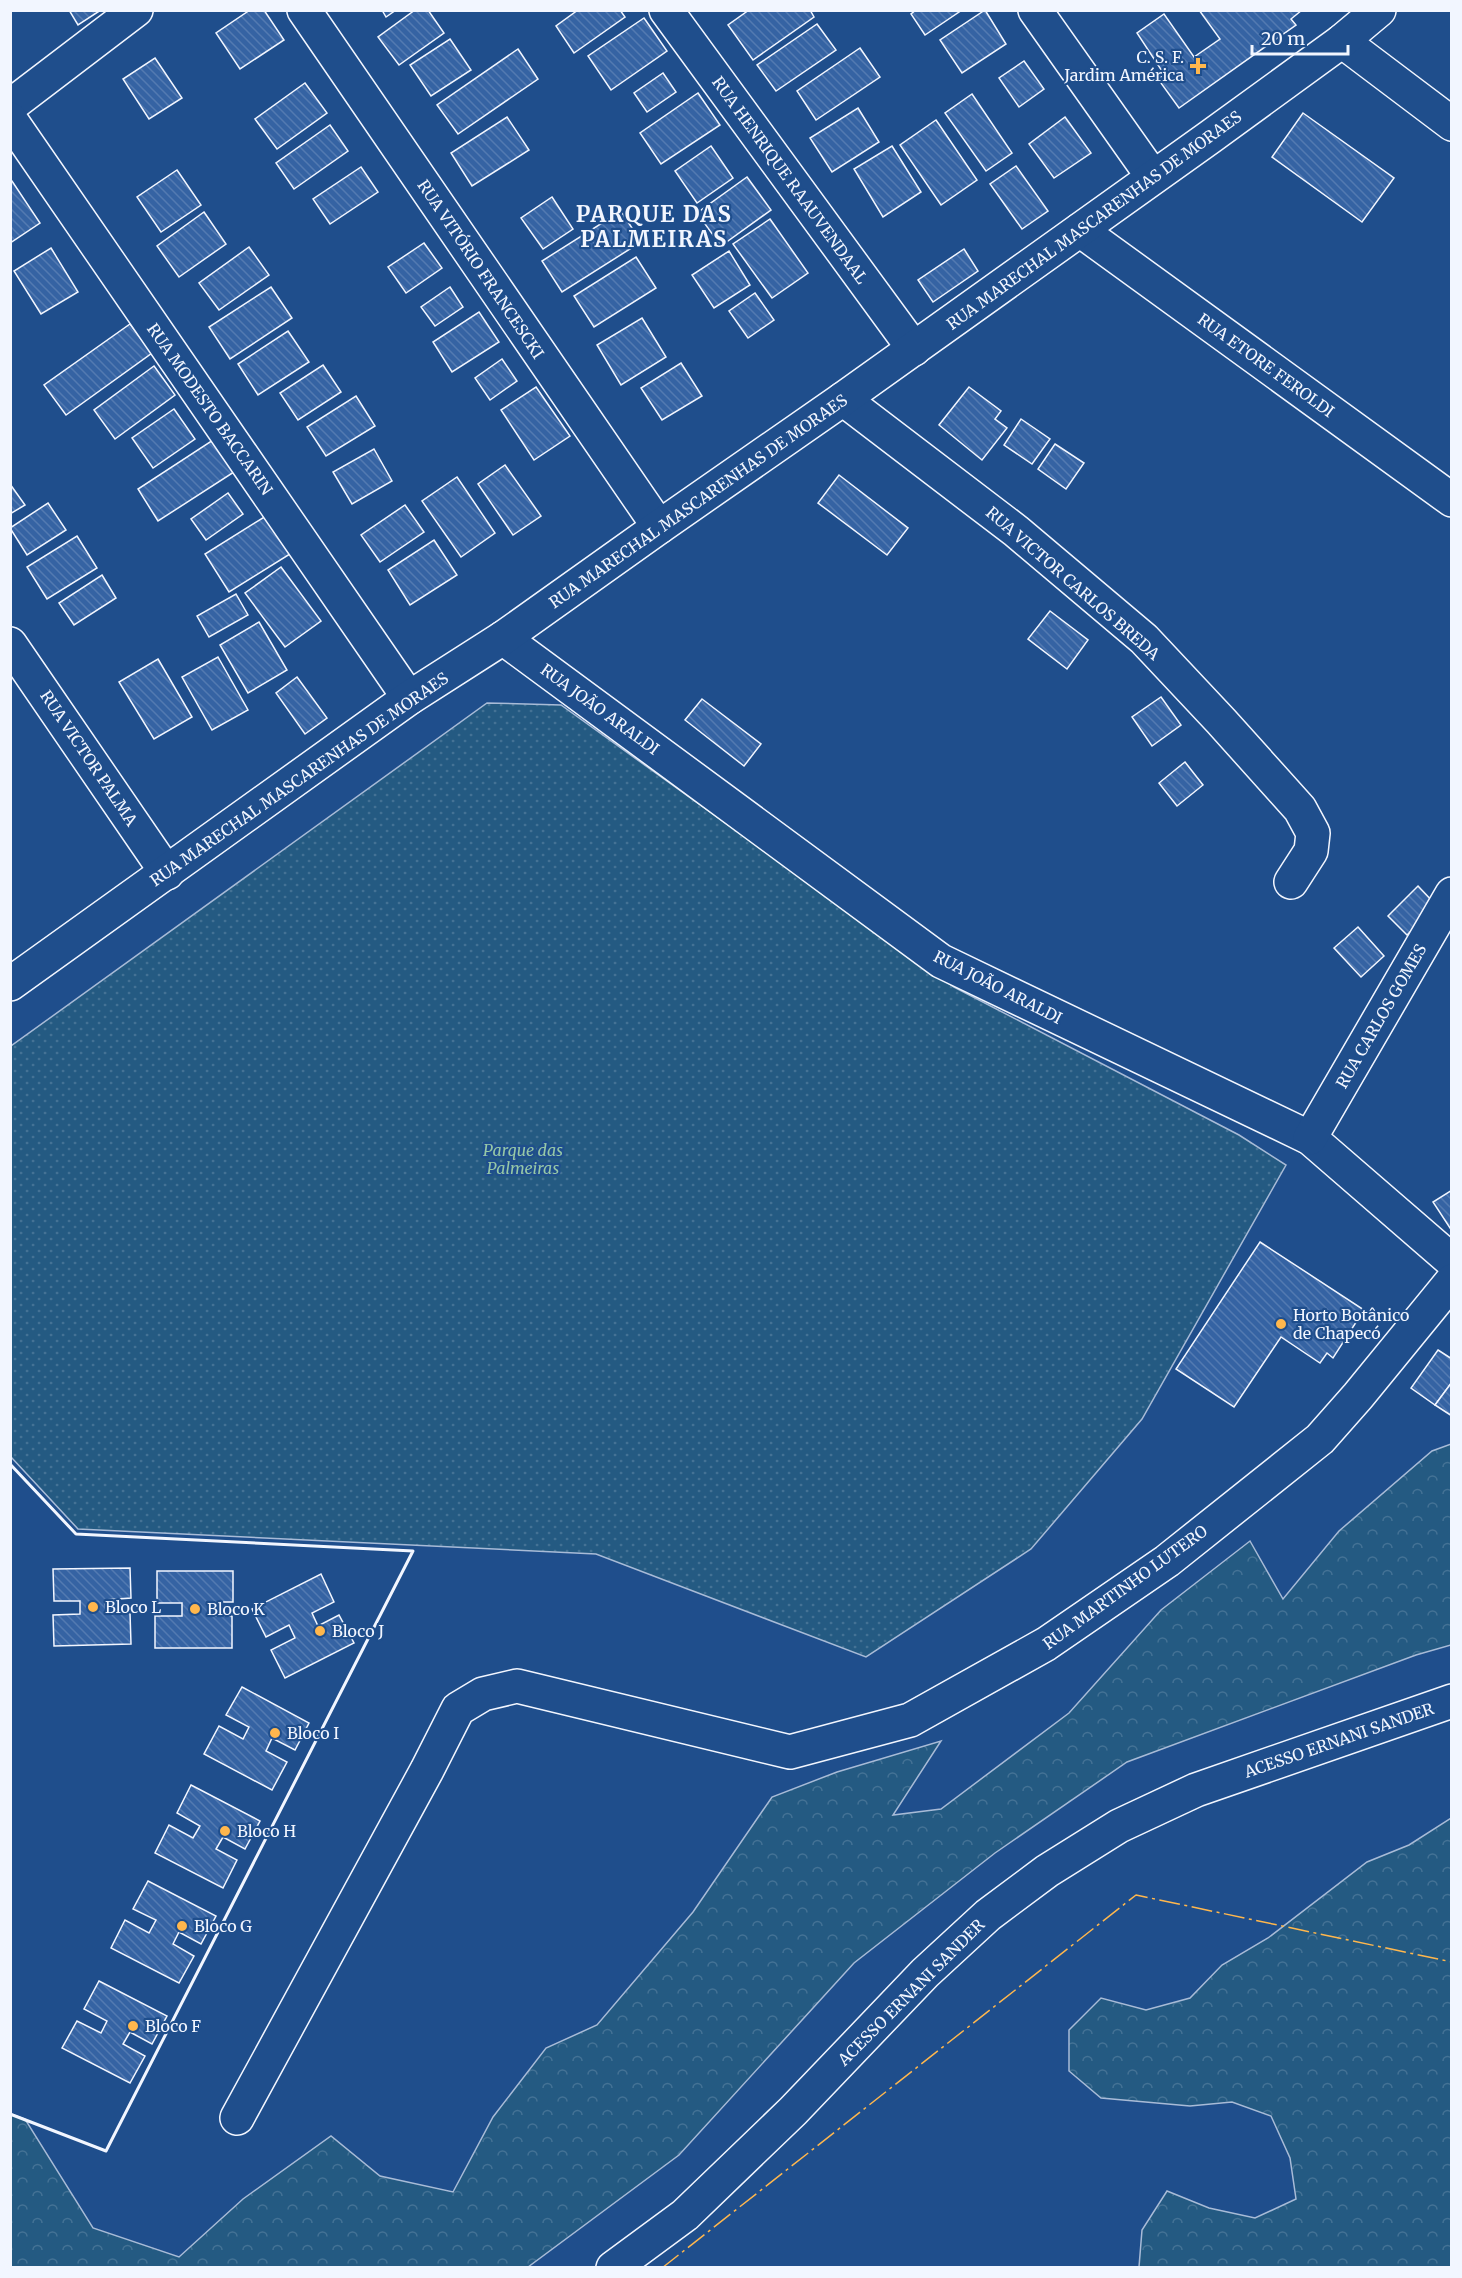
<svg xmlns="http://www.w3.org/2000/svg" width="1462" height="2278" viewBox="0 0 1462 2278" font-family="Merriweather,serif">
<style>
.forest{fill:url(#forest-crowns);stroke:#a8bbd7;stroke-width:1.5}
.park{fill:url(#park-dots);stroke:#a8bbd7;stroke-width:1.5}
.building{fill:url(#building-back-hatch);stroke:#f2f6ff;stroke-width:1.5}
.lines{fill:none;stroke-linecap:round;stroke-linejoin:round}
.minor-casing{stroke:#f2f6ff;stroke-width:36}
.highway-casing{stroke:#f2f6ff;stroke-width:36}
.minor{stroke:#1f4e8c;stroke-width:33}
.highway{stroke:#1f4e8c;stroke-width:33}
.wall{stroke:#f2f6ff;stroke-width:3}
.power{stroke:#ffb74d;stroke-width:1.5;stroke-dasharray:21 4.5 3 4.5;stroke-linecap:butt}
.poi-dot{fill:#ffb74d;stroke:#1f4e8c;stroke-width:2}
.labels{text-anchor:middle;stroke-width:4.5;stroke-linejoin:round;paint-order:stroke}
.poi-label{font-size:16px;fill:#f2f6ff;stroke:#1f4e8c;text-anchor:start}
.street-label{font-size:16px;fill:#f2f6ff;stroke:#1f4e8c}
.park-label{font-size:16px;font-style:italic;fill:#97c8a6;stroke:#1f4e8c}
.district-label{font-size:22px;font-weight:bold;letter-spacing:1.5px;fill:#f2f6ff;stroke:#1f4e8c}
</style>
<defs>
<pattern id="forest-crowns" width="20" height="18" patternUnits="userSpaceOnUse" patternTransform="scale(1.5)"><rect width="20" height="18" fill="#245a82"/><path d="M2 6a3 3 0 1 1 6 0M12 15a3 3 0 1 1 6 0" fill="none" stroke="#447295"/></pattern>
<pattern id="park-dots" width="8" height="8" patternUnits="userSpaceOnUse" patternTransform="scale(1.5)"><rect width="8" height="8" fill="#245a82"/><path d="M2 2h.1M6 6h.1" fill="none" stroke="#447295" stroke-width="1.8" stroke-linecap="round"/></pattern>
<pattern id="building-back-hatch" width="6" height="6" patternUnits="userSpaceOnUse" patternTransform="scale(1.5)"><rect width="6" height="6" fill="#3563a3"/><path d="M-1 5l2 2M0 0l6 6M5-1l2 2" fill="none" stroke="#537ab1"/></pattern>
</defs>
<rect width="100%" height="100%" fill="#1f4e8c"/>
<g class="forest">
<path d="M 1451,1444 L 1451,1645 L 1416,1655 L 1127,1762 L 995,1853 L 854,1963 L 679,2155 L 528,2267 L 11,2267 L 11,2114 L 25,2119 L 93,2228 L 179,2257 L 243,2199 L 331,2136 L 380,2176 L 453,2192 L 493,2117 L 546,2048 L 597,2025 L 693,1912 L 772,1797 L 837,1772 L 941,1741 L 893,1815 L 941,1809 L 1069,1713 L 1161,1610 L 1250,1541 L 1283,1599 L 1339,1531 L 1432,1451 Z"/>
<path d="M 1451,1818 L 1451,2267 L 1139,2267 L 1142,2230 L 1167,2191 L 1209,2208 L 1255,2218 L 1296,2199 L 1290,2158 L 1271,2116 L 1232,2102 L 1190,2106 L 1101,2098 L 1069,2071 L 1069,2030 L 1101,1998 L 1146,2010 L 1190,1998 L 1222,1965 L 1268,1938 L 1367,1862 L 1409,1845 Z"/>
</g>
<path class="park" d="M 487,703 L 561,705 L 954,987 L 1239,1135 L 1286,1165 L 1142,1419 L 1031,1549 L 866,1657 L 596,1554 L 78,1529 L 11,1457 L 11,1046 Z"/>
<g class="building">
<path d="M 69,10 L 101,10 L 78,25 Z"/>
<path d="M 250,10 L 264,10 L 284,40 L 240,69 L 216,33 Z"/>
<path d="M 382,10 L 396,10 L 386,17 Z"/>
<path d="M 415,10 L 428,10 L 444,33 L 399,65 L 378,37 Z"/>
<path d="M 578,10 L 620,10 L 625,17 L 574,53 L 556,26 Z"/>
<path d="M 749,10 L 810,10 L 814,17 L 753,60 L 728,25 Z"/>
<path d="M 916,10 L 962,10 L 925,35 L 911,14 Z"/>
<path d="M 985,10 L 1006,44 L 962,73 L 940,40 Z"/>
<path d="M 1199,10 L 1302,10 L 1291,19 L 1296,25 L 1179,108 L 1158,79 L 1164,74 L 1137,33 L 1164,14 L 1194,57 L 1220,39 Z"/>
<path d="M 644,18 L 667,51 L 611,90 L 588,56 Z"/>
<path d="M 817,24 L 836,50 L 776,91 L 757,65 Z"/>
<path d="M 450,39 L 471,70 L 431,96 L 410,65 Z"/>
<path d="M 860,48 L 880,77 L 816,120 L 797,91 Z"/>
<path d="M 518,49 L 538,79 L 458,134 L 437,105 Z"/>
<path d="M 155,58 L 182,98 L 149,119 L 123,79 Z"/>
<path d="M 1024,61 L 1044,89 L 1019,107 L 999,78 Z"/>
<path d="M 663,73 L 676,92 L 647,112 L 634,93 Z"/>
<path d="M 305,83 L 327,113 L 277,149 L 255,119 Z"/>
<path d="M 698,93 L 720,125 L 661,164 L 640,133 Z"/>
<path d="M 972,94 L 1012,153 L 986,171 L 945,113 Z"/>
<path d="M 858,108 L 879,142 L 832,172 L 810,138 Z"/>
<path d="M 1303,113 L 1394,178 L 1362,222 L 1272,157 Z"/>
<path d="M 507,117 L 529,150 L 472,186 L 451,153 Z"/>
<path d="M 1065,117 L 1091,153 L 1054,178 L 1029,144 Z"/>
<path d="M 936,120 L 977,180 L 941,205 L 900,145 Z"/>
<path d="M 330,125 L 348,151 L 294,189 L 276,163 Z"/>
<path d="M 711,146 L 733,178 L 697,203 L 675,171 Z"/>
<path d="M 892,146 L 921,192 L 883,217 L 854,169 Z"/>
<path d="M 1016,166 L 1048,211 L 1022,229 L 990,184 Z"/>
<path d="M 361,167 L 378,192 L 330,224 L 313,199 Z"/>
<path d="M 177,170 L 201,205 L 161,232 L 137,197 Z"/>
<path d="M 747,177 L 771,210 L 721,246 L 697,213 Z"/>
<path d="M 10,181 L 12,181 L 40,223 L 10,243 Z"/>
<path d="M 552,197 L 573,229 L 543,249 L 521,218 Z"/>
<path d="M 621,211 L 641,242 L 562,292 L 542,261 Z"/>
<path d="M 204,212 L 226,244 L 179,277 L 157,246 Z"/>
<path d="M 770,219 L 808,273 L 772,298 L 733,244 Z"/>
<path d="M 424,243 L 442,268 L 406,293 L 388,267 Z"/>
<path d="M 249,247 L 269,275 L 219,310 L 199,283 Z"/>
<path d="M 51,248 L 78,292 L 41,314 L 14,271 Z"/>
<path d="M 964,249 L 978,271 L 933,302 L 918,280 Z"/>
<path d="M 729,251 L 750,285 L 714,308 L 692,275 Z"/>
<path d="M 636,257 L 656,288 L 594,327 L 574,296 Z"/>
<path d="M 271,287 L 292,318 L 230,359 L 209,327 Z"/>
<path d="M 450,287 L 463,307 L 435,326 L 421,307 Z"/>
<path d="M 755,293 L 774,320 L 748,338 L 729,311 Z"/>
<path d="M 479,312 L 499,342 L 452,372 L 433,342 Z"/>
<path d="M 642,318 L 666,357 L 621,385 L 597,345 Z"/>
<path d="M 130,324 L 152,353 L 66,415 L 44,385 Z"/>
<path d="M 288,331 L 309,362 L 258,395 L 238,364 Z"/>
<path d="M 502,359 L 517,381 L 490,400 L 475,378 Z"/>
<path d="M 681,363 L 702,396 L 662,420 L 641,388 Z"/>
<path d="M 323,365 L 341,392 L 298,420 L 280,393 Z"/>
<path d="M 154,366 L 175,395 L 115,439 L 94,410 Z"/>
<path d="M 536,387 L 570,436 L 534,460 L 501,410 Z"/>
<path d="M 969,387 L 1001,411 L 995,419 L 1007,428 L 982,460 L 939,425 Z"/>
<path d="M 356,396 L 375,426 L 326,456 L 307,427 Z"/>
<path d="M 174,409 L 195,439 L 153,468 L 132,438 Z"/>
<path d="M 1021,419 L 1050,439 L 1032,464 L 1004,445 Z"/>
<path d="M 213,440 L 234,472 L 158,521 L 138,489 Z"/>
<path d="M 1055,444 L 1084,463 L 1066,489 L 1038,469 Z"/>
<path d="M 374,449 L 392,481 L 352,504 L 333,472 Z"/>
<path d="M 505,465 L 541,516 L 513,535 L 478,484 Z"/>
<path d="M 839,475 L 908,528 L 887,555 L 818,503 Z"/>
<path d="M 457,477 L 495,533 L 461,557 L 422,501 Z"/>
<path d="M 10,484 L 25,505 L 10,514 Z"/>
<path d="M 228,493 L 243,514 L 206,540 L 191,519 Z"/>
<path d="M 48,503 L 66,530 L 27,555 L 10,528 Z"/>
<path d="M 405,505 L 424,532 L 380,562 L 361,535 Z"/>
<path d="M 266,516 L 290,554 L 229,592 L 205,554 Z"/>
<path d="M 77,536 L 97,568 L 47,599 L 27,567 Z"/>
<path d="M 434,540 L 457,575 L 410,605 L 388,570 Z"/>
<path d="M 281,567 L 321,621 L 285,647 L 245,593 Z"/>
<path d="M 102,575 L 116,598 L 74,625 L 59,603 Z"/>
<path d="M 236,594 L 248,615 L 209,637 L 197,616 Z"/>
<path d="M 1050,611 L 1088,640 L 1067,669 L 1028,639 Z"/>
<path d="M 259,622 L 287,670 L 248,693 L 220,645 Z"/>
<path d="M 218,657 L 248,710 L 212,730 L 182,677 Z"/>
<path d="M 158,659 L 192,717 L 154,739 L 119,682 Z"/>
<path d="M 297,677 L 327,718 L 305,734 L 276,693 Z"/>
<path d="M 1161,697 L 1181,725 L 1152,746 L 1132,717 Z"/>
<path d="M 702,699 L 761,744 L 744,766 L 685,720 Z"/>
<path d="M 1185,762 L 1203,785 L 1177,806 L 1159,783 Z"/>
<path d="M 1418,886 L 1437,906 L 1407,935 L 1388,916 Z"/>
<path d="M 1358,927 L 1384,956 L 1361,977 L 1334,948 Z"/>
<path d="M 1452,1190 L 1452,1231 L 1433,1202 Z"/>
<path d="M 1260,1242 L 1364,1310 L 1333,1358 L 1327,1353 L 1320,1363 L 1281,1337 L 1234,1407 L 1176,1369 Z"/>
<path d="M 1438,1350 L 1452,1359 L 1452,1382 L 1435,1405 L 1411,1388 Z"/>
<path d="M 1452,1382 L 1452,1416 L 1435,1405 Z"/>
<path d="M 130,1568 L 131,1598 L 105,1600 L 106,1613 L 130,1613 L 131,1644 L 54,1646 L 53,1615 L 80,1614 L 80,1601 L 54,1601 L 53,1569 Z"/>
<path d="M 157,1571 L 233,1571 L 233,1602 L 208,1602 L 208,1616 L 232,1616 L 232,1648 L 155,1648 L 155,1616 L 182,1616 L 182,1603 L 157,1603 Z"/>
<path d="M 321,1574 L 334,1602 L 312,1613 L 318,1626 L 339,1615 L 354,1643 L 285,1678 L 271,1650 L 295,1638 L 289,1625 L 266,1637 L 252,1609 Z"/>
<path d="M 242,1687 L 309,1723 L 295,1750 L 272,1738 L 266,1751 L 287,1762 L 272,1790 L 204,1754 L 219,1726 L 243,1739 L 249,1727 L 226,1715 Z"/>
<path d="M 191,1785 L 260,1821 L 245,1849 L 223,1837 L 216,1849 L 237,1860 L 223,1888 L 155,1853 L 169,1825 L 193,1838 L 200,1826 L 177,1813 Z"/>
<path d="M 148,1881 L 216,1916 L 201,1944 L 179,1932 L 173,1944 L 194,1956 L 179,1983 L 111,1948 L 125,1920 L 149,1933 L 156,1920 L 133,1909 Z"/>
<path d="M 99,1981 L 167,2016 L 152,2044 L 130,2032 L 123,2044 L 145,2056 L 130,2083 L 62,2048 L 77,2021 L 101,2033 L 107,2021 L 84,2009 Z"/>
</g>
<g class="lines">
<defs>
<g id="minor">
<path d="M 304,10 L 659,527"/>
<path d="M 666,10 L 914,349"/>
<path d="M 1035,10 L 1153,177"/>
<path d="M 1342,41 L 1452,124"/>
<path d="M 10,106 L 136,10"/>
<path d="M 10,119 L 409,698"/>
<path d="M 1080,230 L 1452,500"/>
<path d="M 843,399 L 1016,531 L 1144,639 L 1221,721 L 1300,809 L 1313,833 L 1311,851 L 1291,882"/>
<path d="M 503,638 L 941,961 L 1310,1138 L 1452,1261"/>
<path d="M 10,644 L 167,873"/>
<path d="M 10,984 L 409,698 L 503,638 L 659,527 L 843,399 L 1210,137 L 1342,41 L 1379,10"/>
<path d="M 1310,1138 L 1452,894"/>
<path d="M 237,2118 L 427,1770 L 458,1709 L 483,1694 L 517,1686 L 790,1752 L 910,1720 L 1046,1644 L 1167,1561 L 1320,1439 L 1358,1396 L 1452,1281"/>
</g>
<path id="highway" d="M 613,2268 L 685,2215 L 793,2111 L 925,1973 L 988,1915 L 1047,1871 L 1119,1826 L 1196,1790 L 1452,1701"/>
</defs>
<use href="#minor" class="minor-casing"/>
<use href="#highway" class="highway-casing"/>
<use href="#minor" class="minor"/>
<use href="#highway" class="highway"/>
<path class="wall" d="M 10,1464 L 76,1534 L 413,1551 L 106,2151 L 10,2114"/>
<path class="power" d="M 662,2268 L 1136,1895 L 1452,1962"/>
</g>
<g class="poi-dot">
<path d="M1195 57h6v6h6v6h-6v6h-6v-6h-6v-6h6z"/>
<circle cx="1281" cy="1324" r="6"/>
<circle cx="93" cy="1607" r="6"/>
<circle cx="195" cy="1609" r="6"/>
<circle cx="320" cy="1631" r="6"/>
<circle cx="275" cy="1733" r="6"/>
<circle cx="225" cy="1831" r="6"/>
<circle cx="182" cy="1926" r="6"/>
<circle cx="133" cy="2026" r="6"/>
</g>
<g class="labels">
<g class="poi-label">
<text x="1184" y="63" text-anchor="end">C. S. F.<tspan x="1184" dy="18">Jardim América</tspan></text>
<text x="1293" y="1321">Horto Botânico<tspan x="1293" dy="18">de Chapecó</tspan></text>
<text x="105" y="1613">Bloco L</text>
<text x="207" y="1615">Bloco K</text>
<text x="332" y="1637">Bloco J</text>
<text x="287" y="1739">Bloco I</text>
<text x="237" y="1837">Bloco H</text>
<text x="194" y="1932">Bloco G</text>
<text x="145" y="2032">Bloco F</text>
</g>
<g class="street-label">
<text transform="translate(790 180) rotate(54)" y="6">RUA HENRIQUE RAAUVENDAAL</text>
<text transform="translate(1094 220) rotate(-36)" y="6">RUA MARECHAL MASCARENHAS DE MORAES</text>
<text transform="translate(481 269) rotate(56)" y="6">RUA VITÓRIO FRANCESCKI</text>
<text transform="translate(1266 365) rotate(36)" y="6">RUA ETORE FEROLDI</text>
<text transform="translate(210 409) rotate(55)" y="6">RUA MODESTO BACCARIN</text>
<text transform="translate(698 501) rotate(-35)" y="6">RUA MARECHAL MASCARENHAS DE MORAES</text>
<text transform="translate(1073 583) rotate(41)" y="6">RUA VICTOR CARLOS BREDA</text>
<text transform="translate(600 709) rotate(36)" y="6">RUA JOÃO ARALDI</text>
<text transform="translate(89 758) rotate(56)" y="6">RUA VICTOR PALMA</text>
<text transform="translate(299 779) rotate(-35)" y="6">RUA MARECHAL MASCARENHAS DE MORAES</text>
<text transform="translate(998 987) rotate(27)" y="6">RUA JOÃO ARALDI</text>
<text transform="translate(1381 1016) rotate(-60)" y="6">RUA CARLOS GOMES</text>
<text transform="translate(1125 1587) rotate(-36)" y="6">RUA MARTINHO LUTERO</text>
<text transform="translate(1339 1740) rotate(-19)" y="6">ACESSO ERNANI SANDER</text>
<text transform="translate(911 1992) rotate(-45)" y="6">ACESSO ERNANI SANDER</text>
</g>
<g class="park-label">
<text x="523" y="1156">Parque das<tspan x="523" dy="18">Palmeiras</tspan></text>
</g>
<g class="district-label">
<text x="654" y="222">PARQUE DAS<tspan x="654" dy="25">PALMEIRAS</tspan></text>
</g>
</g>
<rect width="1462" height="2278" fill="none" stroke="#f2f6ff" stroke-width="24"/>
<path d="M1252 45v9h96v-9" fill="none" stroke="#f2f6ff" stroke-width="3"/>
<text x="1261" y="45" font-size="18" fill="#f2f6ff" stroke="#1f4e8c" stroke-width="4.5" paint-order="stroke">20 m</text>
</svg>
